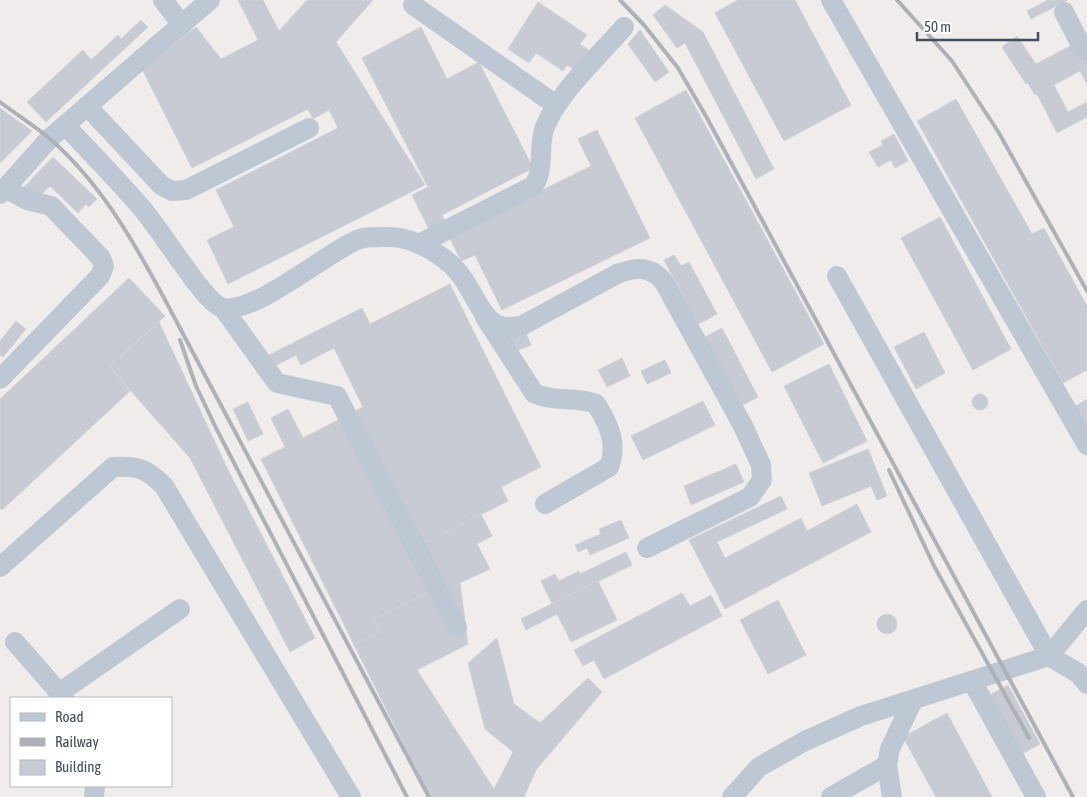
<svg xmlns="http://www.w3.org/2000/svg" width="1087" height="797" viewBox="0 0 1087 797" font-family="'Asap Condensed',sans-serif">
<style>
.building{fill:#c8cbd3;stroke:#d0d2d9}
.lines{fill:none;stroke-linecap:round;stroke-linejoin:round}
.minor{stroke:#bec8d4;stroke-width:20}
.rail{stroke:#aeb1b8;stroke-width:4}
</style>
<rect width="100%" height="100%" fill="#f0ecec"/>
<g class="building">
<path d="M 238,0 L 263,0 L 279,31 L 307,0 L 373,0 L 336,42 L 425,185 L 228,284 L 207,240 L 234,227 L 216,190 L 338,128 L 329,110 L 313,119 L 308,109 L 192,168 L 142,69 L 196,27 L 221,59 L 258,40 Z"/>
<path d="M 738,0 L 795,0 L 851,105 L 784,141 L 715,13 Z"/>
<path d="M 1048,0 L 1068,0 L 1031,19 L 1027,11 Z"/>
<path d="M 538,2 L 587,35 L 580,44 L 591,52 L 578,72 L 567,65 L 563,71 L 536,53 L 529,63 L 508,49 Z"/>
<path d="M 665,5 L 703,32 L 774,169 L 756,179 L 685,43 L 677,48 L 653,15 Z"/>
<path d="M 141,20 L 148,27 L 46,122 L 27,102 L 83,50 L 91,60 L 118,35 L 121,39 Z"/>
<path d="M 421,27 L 447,79 L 479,62 L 533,168 L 442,215 L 447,225 L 431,233 L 412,195 L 428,187 L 362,58 Z"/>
<path d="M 640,30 L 669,72 L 655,82 L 628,44 Z"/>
<path d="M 1017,36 L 1036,64 L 1074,44 L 1087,56 L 1087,84 L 1080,71 L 1054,85 L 1068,112 L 1087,102 L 1087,117 L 1057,133 L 1037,94 L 1035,95 L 1028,83 L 1026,84 L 1002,47 Z"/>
<path d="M 686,90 L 824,344 L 772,372 L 635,118 Z"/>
<path d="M 956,99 L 1032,234 L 1044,228 L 1087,306 L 1087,370 L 1063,383 L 917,121 Z"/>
<path d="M 0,108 L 32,131 L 0,163 Z"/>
<path d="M 597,130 L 650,238 L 502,310 L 475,255 L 461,261 L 449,236 L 591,166 L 578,139 Z"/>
<path d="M 894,134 L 908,161 L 895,168 L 891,160 L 878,167 L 869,152 L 883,145 L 881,141 Z"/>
<path d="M 53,157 L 97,199 L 89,207 L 86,204 L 78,213 L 50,186 L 37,199 L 24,187 Z"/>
<path d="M 940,217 L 1011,349 L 973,370 L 901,238 Z"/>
<path d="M 674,255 L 681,266 L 689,262 L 717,314 L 698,324 L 664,260 Z"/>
<path d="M 129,278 L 165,316 L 109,366 L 130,391 L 2,510 L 0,508 L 0,399 Z"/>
<path d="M 450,284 L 541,467 L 501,487 L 508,501 L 413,549 L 346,416 L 363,407 L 334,348 L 301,365 L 296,355 L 273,367 L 267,356 L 362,308 L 370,324 Z"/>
<path d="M 16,321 L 26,329 L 3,357 L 0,355 L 0,341 Z"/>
<path d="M 159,322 L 228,470 L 315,638 L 290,652 L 190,458 L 109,366 Z"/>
<path d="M 722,328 L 758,397 L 741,406 L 705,337 Z"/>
<path d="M 525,331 L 531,345 L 516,351 L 510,338 Z"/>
<path d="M 924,332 L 945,373 L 916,389 L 894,347 Z"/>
<path d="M 622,358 L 630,376 L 607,387 L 598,370 Z"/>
<path d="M 665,360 L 671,373 L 647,384 L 641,371 Z"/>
<path d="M 829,364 L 867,441 L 823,463 L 784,386 Z"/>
<circle cx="980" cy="402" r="8"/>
<path d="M 1087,399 L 1087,426 L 1076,406 Z"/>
<path d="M 703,401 L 715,425 L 643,460 L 631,436 Z"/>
<path d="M 248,402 L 263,434 L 248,441 L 233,409 Z"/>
<path d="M 288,409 L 303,438 L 346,416 L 433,590 L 373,620 L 380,632 L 354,645 L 261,459 L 285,447 L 271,418 Z"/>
<path d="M 868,449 L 887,496 L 877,500 L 871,486 L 822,506 L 809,473 Z"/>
<path d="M 736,464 L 744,482 L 691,505 L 684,486 Z"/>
<path d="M 781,496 L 787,509 L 717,542 L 725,558 L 801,518 L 807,531 L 857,504 L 871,532 L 725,609 L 689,540 Z"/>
<path d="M 481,514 L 492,536 L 477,544 L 490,569 L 460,583 L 468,644 L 417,670 L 494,789 L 513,752 L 485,729 L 468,663 L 497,638 L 514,704 L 540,723 L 588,678 L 602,692 L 536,770 L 524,797 L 430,797 L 354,645 L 380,632 L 373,620 L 433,590 L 413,549 Z"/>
<path d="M 621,520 L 629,538 L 590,555 L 587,548 L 578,552 L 575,545 L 601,534 L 599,529 Z"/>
<path d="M 626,552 L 632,565 L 552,604 L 541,581 L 555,574 L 559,581 L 579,571 L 580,574 Z"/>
<path d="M 598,581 L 617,620 L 571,642 L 557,614 L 526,630 L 521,619 Z"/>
<path d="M 682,593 L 690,606 L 711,595 L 722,616 L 604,679 L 594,660 L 583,666 L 574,650 Z"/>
<path d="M 778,600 L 806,655 L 768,674 L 740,620 Z"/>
<circle cx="887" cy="624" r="10"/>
<path d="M 1008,685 L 1040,744 L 1022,754 L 990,695 Z"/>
<path d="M 947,713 L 992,797 L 936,797 L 903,737 Z"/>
</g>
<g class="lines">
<g class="minor">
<path d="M 163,0 L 182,25"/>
<path d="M 831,0 L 1087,445"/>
<path d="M 413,5 L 556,105"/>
<path d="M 1064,12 L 1083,49 L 1087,51"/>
<path d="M 87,106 L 161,185 L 172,191 L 186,190 L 309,128"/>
<path d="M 65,125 C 90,152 116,178 140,206 C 157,226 171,249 187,270 C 193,279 213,306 223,308 C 255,314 326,253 357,240 C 365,236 381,237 391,237 C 417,238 450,258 464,280 C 480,303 486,336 523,325 L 617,274 C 636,267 650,265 664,282 L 743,426 L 761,465 L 762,480 L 750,497 L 647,548"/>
<path d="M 0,194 L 49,139 L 210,0"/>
<path d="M 419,244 L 533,186 C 546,171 537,145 545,127 C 558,93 600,55 624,27"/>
<path d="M 837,276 L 1049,656 L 1087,610"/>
<path d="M 223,308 L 277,383 L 337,396 L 457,627"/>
<path d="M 485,317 L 534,393 C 554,403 576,396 596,404 C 609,424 618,445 609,467 L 545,504"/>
<path d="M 0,379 L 100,276 L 104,266 L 101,258 L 51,206 L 27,200 L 5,188"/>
<path d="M 0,567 L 113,467 C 138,466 146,468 164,486 L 351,797"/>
<path d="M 15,642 L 64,698"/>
<path d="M 972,681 L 1036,797"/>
<path d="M 59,693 L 180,609"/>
<path d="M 94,797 L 95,786"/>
<path d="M 732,797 L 759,767 L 805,741 L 861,716 L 1049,656 L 1078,673 L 1087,684"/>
<path d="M 831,797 L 887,765"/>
<path d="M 892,797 L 887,765 L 890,749 L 913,700"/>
</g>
<g class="rail">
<path d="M 620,0 L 644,25 L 678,68 L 707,118 L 1073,797"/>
<path d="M 897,0 L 952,61 L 999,133 L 1087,291"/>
<path d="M 0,102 C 16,114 33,125 49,138 C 99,181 133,240 164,298 L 429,797"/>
<path d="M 180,340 L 196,386 L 216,428 L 407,797"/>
<path d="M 889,470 L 934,566 L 1029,738"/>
</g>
</g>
<rect x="10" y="697" width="162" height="90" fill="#ffffff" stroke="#b4b8be"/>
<rect x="20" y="713" width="25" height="8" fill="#bec8d4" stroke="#b4b8be"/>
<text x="55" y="722" font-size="15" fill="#434e5c">Road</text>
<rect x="20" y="738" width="25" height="8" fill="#aeb1b8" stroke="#b4b8be"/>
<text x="55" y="747" font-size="15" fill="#434e5c">Railway</text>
<rect x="20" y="760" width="25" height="15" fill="#c8cbd3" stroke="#b4b8be"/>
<text x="55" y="772" font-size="15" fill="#434e5c">Building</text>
<path d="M917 32v8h121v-8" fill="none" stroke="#434e5c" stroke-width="2.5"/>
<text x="924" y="32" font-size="15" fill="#434e5c" stroke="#ffffff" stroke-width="4" paint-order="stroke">50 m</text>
</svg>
